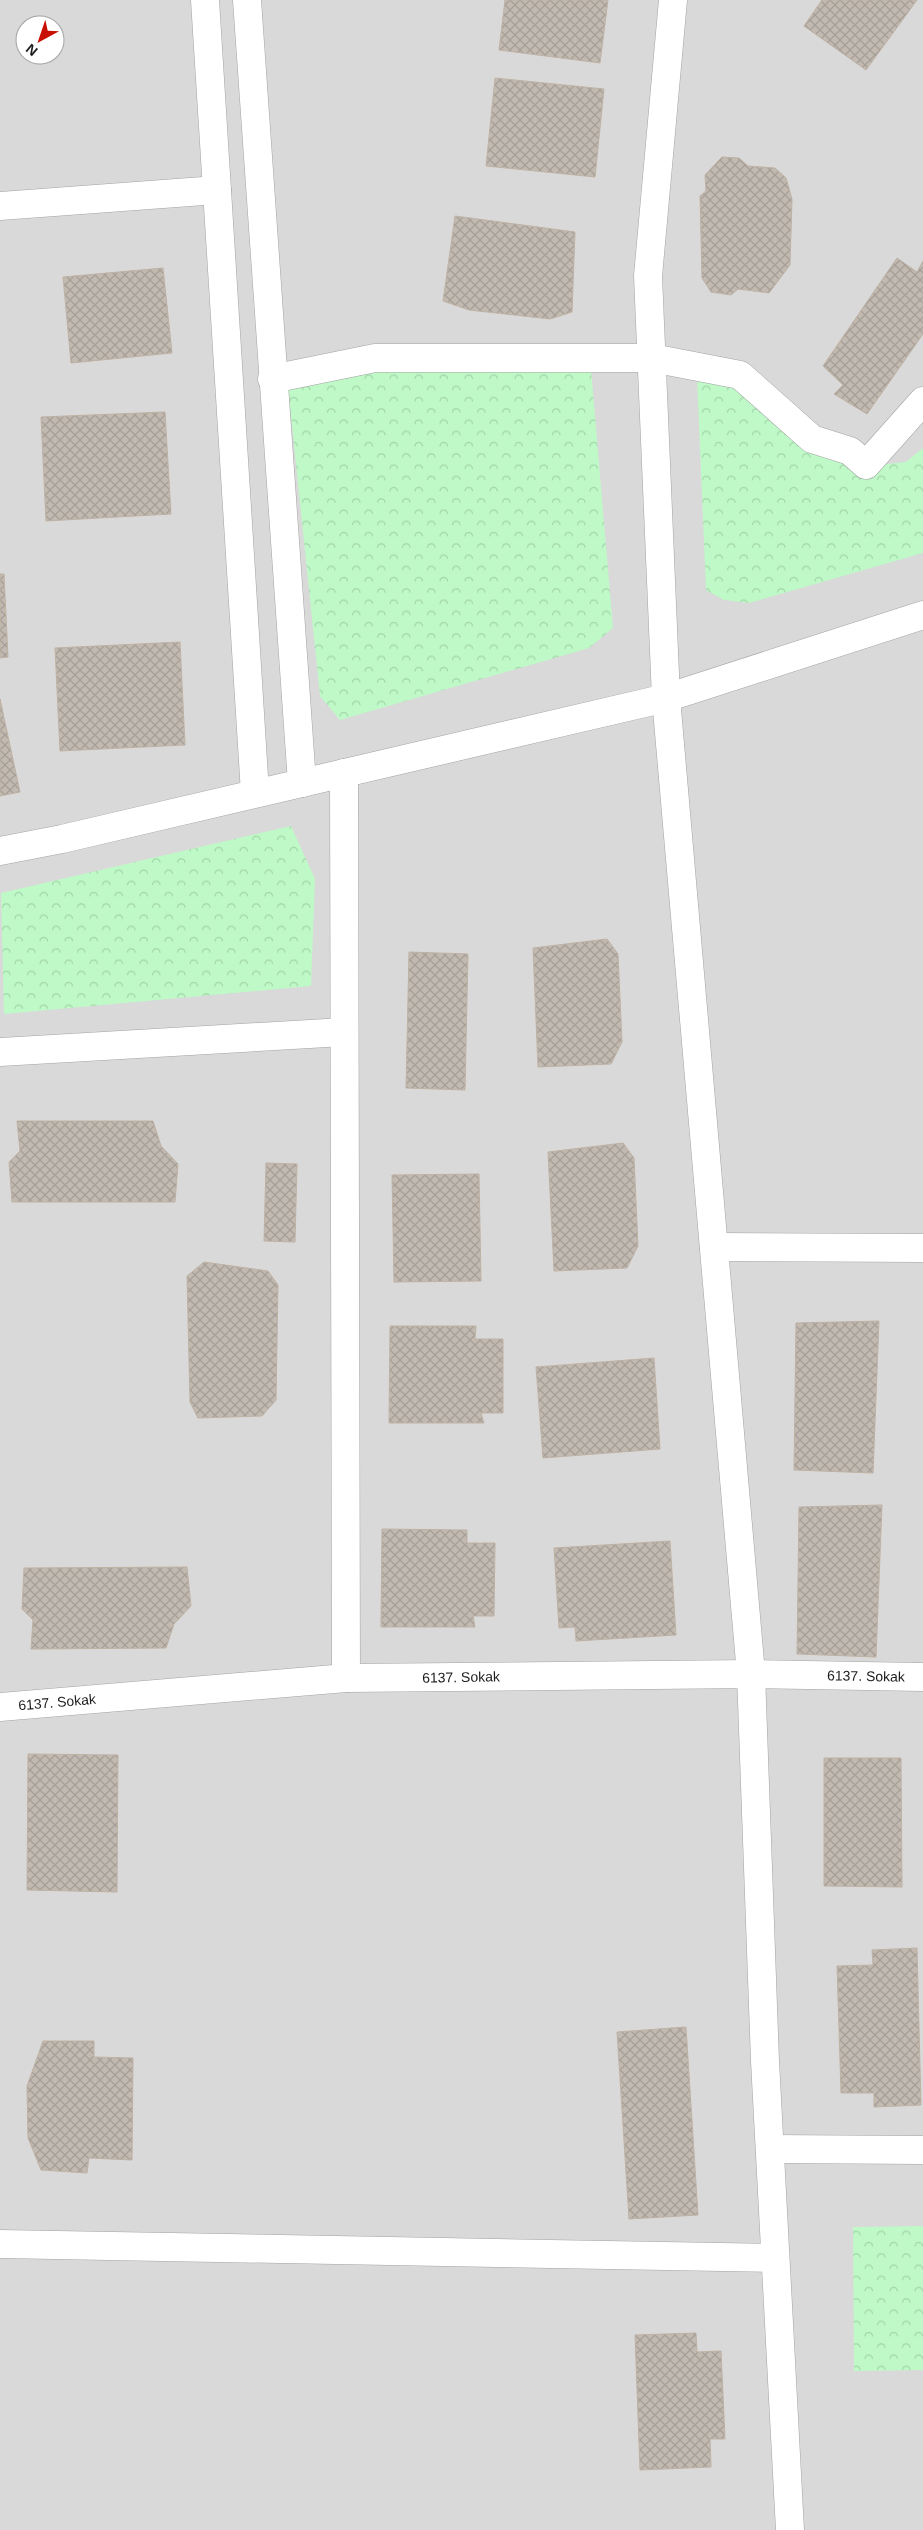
<svg xmlns="http://www.w3.org/2000/svg" width="923" height="2530" viewBox="0 0 923 2530" font-family="Arial,sans-serif">
<style>
.residential{fill:#dad9d9;fill-rule:evenodd}
.park{fill:url(#park-crowns)}
.building{fill:url(#building-cross-hatch);stroke:#bfb2a4}
.lines{fill:none;stroke-linecap:round;stroke-linejoin:round}
.minor-casing{stroke:#a3a3a3;stroke-width:29}
.tertiary-casing{stroke:#a3a3a3;stroke-width:29}
.minor{stroke:#fff;stroke-width:28}
.tertiary{stroke:#fff;stroke-width:28}
.labels{text-anchor:middle;stroke-width:4;stroke-linejoin:round;paint-order:stroke}
.street-label{font-size:14px;fill:#1c1c1c;stroke:#fff}
</style>
<defs>
<pattern id="park-crowns" width="20" height="18" patternUnits="userSpaceOnUse" patternTransform="scale(1.25)"><rect width="20" height="18" fill="#bef9c7"/><path d="M2 6a3 3 0 1 1 6 0M12 15a3 3 0 1 1 6 0" fill="none" stroke="#a3d5aa"/></pattern>
<pattern id="building-cross-hatch" width="8" height="8" patternUnits="userSpaceOnUse" patternTransform="scale(1.25)"><rect width="8" height="8" fill="#c2bab1"/><path d="M0 0l8 8M0 8l8-8" fill="none" stroke="#a69f98"/></pattern>
</defs>
<rect width="100%" height="100%" fill="#eeebe2"/>
<path class="residential" d="M 0,0 L 923,0 L 923,2530 L 0,2530 ZM 25,25 L 55,25 L 55,55 L 25,55 Z"/>
<g class="park">
<path d="M 589,346 L 613,628 L 589,648 L 340,720 L 320,696 L 287,377 Z"/>
<path d="M 696,353 L 860,467 L 906,462 L 923,448 L 923,553 L 749,603 L 724,600 L 706,590 Z"/>
<path d="M 291,826 L 315,879 L 311,986 L 4,1014 L 1,893 Z"/>
<path d="M 923,2226 L 923,2370 L 854,2371 L 853,2227 Z"/>
</g>
<g class="building">
<path d="M 505,0 L 608,0 L 600,63 L 499,50 Z"/>
<path d="M 822,0 L 917,0 L 866,70 L 804,26 Z"/>
<path d="M 495,78 L 604,89 L 595,177 L 486,166 Z"/>
<path d="M 722,157 L 739,158 L 748,166 L 775,168 L 786,178 L 792,199 L 790,265 L 769,293 L 738,289 L 731,295 L 711,292 L 702,278 L 700,196 L 706,191 L 705,175 Z"/>
<path d="M 455,216 L 575,232 L 572,312 L 550,319 L 469,310 L 443,301 Z"/>
<path d="M 897,258 L 917,272 L 923,261 L 923,334 L 867,414 L 834,394 L 843,385 L 823,366 Z"/>
<path d="M 163,268 L 172,353 L 71,363 L 63,277 Z"/>
<path d="M 165,412 L 171,514 L 46,521 L 41,417 Z"/>
<path d="M 0,574 L 4,574 L 8,657 L 0,658 Z"/>
<path d="M 180,642 L 185,745 L 60,751 L 55,648 Z"/>
<path d="M 0,699 L 20,792 L 0,796 Z"/>
<path d="M 607,939 L 618,954 L 622,1042 L 611,1064 L 538,1067 L 533,948 Z"/>
<path d="M 409,952 L 468,954 L 465,1090 L 406,1088 Z"/>
<path d="M 17,1121 L 153,1121 L 161,1146 L 178,1164 L 175,1202 L 12,1202 L 9,1162 L 20,1151 Z"/>
<path d="M 623,1143 L 634,1158 L 638,1246 L 627,1268 L 554,1271 L 548,1152 Z"/>
<path d="M 266,1163 L 297,1164 L 295,1242 L 264,1241 Z"/>
<path d="M 479,1174 L 481,1281 L 394,1282 L 392,1175 Z"/>
<path d="M 204,1262 L 268,1271 L 278,1285 L 276,1400 L 262,1416 L 198,1418 L 190,1402 L 187,1276 Z"/>
<path d="M 879,1321 L 873,1473 L 794,1470 L 796,1323 Z"/>
<path d="M 390,1326 L 476,1326 L 475,1339 L 503,1339 L 503,1413 L 481,1413 L 484,1423 L 389,1423 Z"/>
<path d="M 654,1358 L 660,1449 L 543,1458 L 536,1367 Z"/>
<path d="M 882,1505 L 876,1657 L 797,1654 L 799,1507 Z"/>
<path d="M 382,1529 L 467,1530 L 467,1543 L 495,1543 L 494,1616 L 473,1616 L 475,1627 L 381,1627 Z"/>
<path d="M 670,1541 L 676,1635 L 576,1641 L 575,1627 L 559,1628 L 554,1548 Z"/>
<path d="M 187,1567 L 191,1606 L 174,1624 L 166,1648 L 31,1649 L 33,1620 L 22,1609 L 24,1568 Z"/>
<path d="M 28,1754 L 118,1755 L 117,1892 L 27,1890 Z"/>
<path d="M 824,1758 L 901,1758 L 902,1887 L 824,1886 Z"/>
<path d="M 917,1948 L 921,2105 L 874,2107 L 874,2093 L 841,2093 L 837,1966 L 873,1965 L 872,1950 Z"/>
<path d="M 686,2027 L 698,2215 L 629,2219 L 617,2032 Z"/>
<path d="M 43,2041 L 94,2041 L 94,2057 L 133,2058 L 132,2160 L 89,2158 L 87,2173 L 41,2170 L 28,2138 L 27,2086 Z"/>
<path d="M 696,2333 L 697,2352 L 721,2351 L 725,2439 L 710,2439 L 711,2467 L 640,2470 L 635,2335 Z"/>
</g>
<g class="lines">
<defs>
<g id="minor">
<path d="M 205,0 L 255,793"/>
<path d="M 247,0 L 302,783"/>
<path d="M 0,206 L 217,190"/>
<path d="M 272,379 L 375,358 L 652,358 L 740,375 L 812,439 L 850,451 L 866,465 L 923,401"/>
<path d="M 344,773 L 346,1678"/>
<path d="M 0,851 L 62,839 L 666,698 L 923,615"/>
<path d="M 0,1052 L 344,1032"/>
<path d="M 714,1247 L 923,1248"/>
<path d="M 771,2149 L 923,2150"/>
<path d="M 0,2244 L 775,2258"/>
</g>
<g id="tertiary">
<path d="M 673,0 L 648,276 L 666,698 L 751,1674 L 765,2061 L 790,2530"/>
<path d="M 0,1707 L 346,1678 L 751,1674 L 923,1677"/>
</g>
</defs>
<use href="#minor" class="minor-casing"/>
<use href="#tertiary" class="tertiary-casing"/>
<use href="#minor" class="minor"/>
<use href="#tertiary" class="tertiary"/>
</g>
<g class="labels">
<g class="street-label">
<text transform="translate(866 1676) rotate(1)" y="5">6137. Sokak</text>
<text transform="translate(461 1677) rotate(-1)" y="5">6137. Sokak</text>
<text transform="translate(57 1702) rotate(-5)" y="5">6137. Sokak</text>
</g>
</g>
<g transform="translate(40 40) rotate(220)"><circle r="24" fill="#ffffff" stroke="#a4a4a4"/>
<path d="M0-4L9 19L0 12L-9 19Z" fill="#c80f01"/>
<text y="-8" font-size="14" font-weight="bold" text-anchor="middle" fill="#1c1c1c">N</text>
</g>
</svg>
